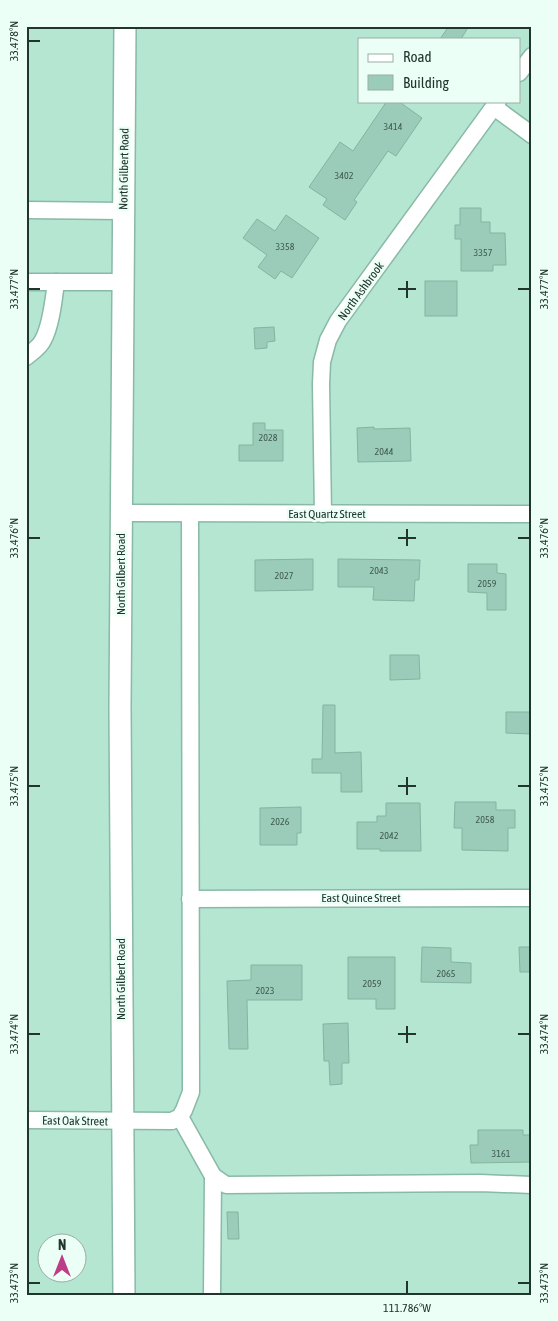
<svg xmlns="http://www.w3.org/2000/svg" width="558" height="1321" viewBox="0 0 558 1321" font-family="'Asap Condensed',sans-serif">
<style>
.building{fill:#9bccb9;stroke:#83b4a1}
.lines{fill:none;stroke-linecap:round;stroke-linejoin:round}
.minor-casing{stroke:#89b9a7;stroke-width:19}
.major-casing{stroke:#89b9a7;stroke-width:24}
.minor{stroke:#fff;stroke-width:16}
.major{stroke:#fff;stroke-width:21}
.ticks{fill:none;stroke:#21352e;stroke-width:2}
.labels{text-anchor:middle;stroke-width:5;stroke-linejoin:round;paint-order:stroke}
.number-label{font-size:10px;fill:#405b51}
.street-label{font-size:12px;fill:#21352e;stroke:#ebfff7}
.neatline{fill:none;stroke:#21352e;stroke-width:2}
.ticks-label{font-size:12px;text-anchor:middle;fill:#21352e}
</style>
<rect width="100%" height="100%" fill="#b4e6d2"/>
<g class="building">
<path d="M 449,26 L 469,26 L 461,39 L 440,39 Z"/>
<path d="M 387,101 L 398,101 L 422,118 L 396,156 L 388,151 L 354,200 L 357,202 L 345,220 L 323,205 L 327,199 L 309,187 L 340,142 L 353,151 Z"/>
<path d="M 460,208 L 481,208 L 481,222 L 490,222 L 490,233 L 505,233 L 506,265 L 493,265 L 493,271 L 461,271 L 461,239 L 455,239 L 455,225 L 460,225 Z"/>
<path d="M 286,215 L 319,238 L 292,278 L 281,271 L 275,279 L 258,267 L 267,255 L 243,238 L 257,219 L 275,231 Z"/>
<rect x="425" y="281" width="32" height="35"/>
<path d="M 274,327 L 275,341 L 267,342 L 267,348 L 255,349 L 254,328 Z"/>
<path d="M 253,423 L 265,423 L 265,430 L 283,430 L 283,461 L 239,461 L 239,445 L 253,445 Z"/>
<path d="M 374,427 L 374,429 L 410,428 L 411,461 L 358,462 L 357,428 Z"/>
<path d="M 313,559 L 313,590 L 255,591 L 255,560 Z"/>
<path d="M 338,559 L 420,560 L 419,580 L 415,580 L 414,601 L 373,600 L 374,587 L 338,587 Z"/>
<path d="M 468,564 L 497,564 L 497,573 L 506,574 L 506,610 L 487,610 L 487,593 L 468,592 Z"/>
<path d="M 390,655 L 419,655 L 420,679 L 390,680 Z"/>
<path d="M 323,705 L 335,705 L 335,753 L 361,752 L 362,792 L 341,792 L 341,773 L 312,773 L 312,759 L 322,759 Z"/>
<path d="M 506,712 L 531,712 L 531,734 L 506,733 Z"/>
<path d="M 455,802 L 496,802 L 496,810 L 515,810 L 515,828 L 508,828 L 508,851 L 462,850 L 462,828 L 454,828 Z"/>
<path d="M 386,803 L 420,803 L 421,851 L 380,851 L 380,849 L 357,849 L 357,822 L 377,822 L 377,816 L 386,816 Z"/>
<path d="M 301,807 L 301,833 L 297,833 L 297,845 L 260,845 L 260,808 Z"/>
<path d="M 422,947 L 451,948 L 451,962 L 471,963 L 471,983 L 421,982 Z"/>
<path d="M 519,947 L 532,947 L 532,972 L 520,972 Z"/>
<path d="M 348,957 L 395,957 L 395,1009 L 376,1009 L 376,999 L 348,999 Z"/>
<path d="M 251,965 L 302,965 L 302,1000 L 247,1000 L 248,1049 L 229,1049 L 227,981 L 251,980 Z"/>
<path d="M 348,1023 L 349,1063 L 342,1063 L 342,1084 L 330,1085 L 329,1061 L 324,1061 L 323,1024 Z"/>
<path d="M 478,1130 L 523,1130 L 523,1135 L 532,1135 L 532,1162 L 471,1163 L 470,1145 L 478,1145 Z"/>
<path d="M 227,1212 L 238,1212 L 239,1239 L 228,1239 Z"/>
</g>
<g class="lines">
<defs>
<g id="minor">
<path d="M 519,73 L 532,56"/>
<path d="M 494,107 L 532,135"/>
<path d="M 26,210 L 123,211"/>
<path d="M 26,282 L 123,282"/>
<path d="M 26,357 C 32,352 40,347 43,340 C 51,326 54,298 56,282"/>
<path d="M 121,513 L 532,514"/>
<path d="M 323,514 L 321,384 L 322,362 L 328,340 L 338,321 L 498,101"/>
<path d="M 190,899 L 532,898"/>
<path d="M 180,1117 L 213,1176 L 226,1185 L 480,1183 L 532,1185"/>
<path d="M 26,1120 L 172,1121 L 180,1117 L 184,1110 L 191,1092 L 190,514"/>
<path d="M 212,1295 L 213,1176"/>
</g>
<path id="major" d="M 124,1295 L 120,707 L 125,26"/>
</defs>
<use href="#minor" class="minor-casing"/>
<use href="#major" class="major-casing"/>
<use href="#minor" class="minor"/>
<use href="#major" class="major"/>
</g>
<path class="ticks" d="M 28,41 L 40,41M 407,281 L 407,298M 28,289 L 40,289M 398,289 L 416,289M 518,289 L 530,289M 407,529 L 407,546M 28,538 L 40,538M 398,538 L 416,538M 518,538 L 530,538M 407,777 L 407,795M 28,786 L 40,786M 398,786 L 416,786M 518,786 L 530,786M 407,1026 L 407,1043M 28,1034 L 40,1034M 398,1034 L 416,1034M 518,1034 L 530,1034M 407,1281 L 407,1294M 28,1283 L 40,1283M 518,1283 L 530,1283"/>
<g class="labels">
<g class="number-label">
<text x="393" y="130">3414</text>
<text x="344" y="179">3402</text>
<text x="285" y="250">3358</text>
<text x="483" y="256">3357</text>
<text x="268" y="441">2028</text>
<text x="384" y="455">2044</text>
<text x="379" y="574">2043</text>
<text x="284" y="579">2027</text>
<text x="487" y="587">2059</text>
<text x="485" y="823">2058</text>
<text x="280" y="825">2026</text>
<text x="389" y="839">2042</text>
<text x="446" y="977">2065</text>
<text x="372" y="987">2059</text>
<text x="265" y="994">2023</text>
<text x="501" y="1157">3161</text>
</g>
<g class="street-label">
<text transform="translate(124 169) rotate(-89)" y="4">North Gilbert Road</text>
<text transform="translate(361 291) rotate(-54)" y="4">North Ashbrook</text>
<text x="327" y="518">East Quartz Street</text>
<text transform="translate(121 574) rotate(-90)" y="4">North Gilbert Road</text>
<text x="361" y="902">East Quince Street</text>
<text transform="translate(121 979) rotate(-90)" y="4">North Gilbert Road</text>
<text transform="translate(75 1121) rotate(1)" y="4">East Oak Street</text>
</g>
</g>
<rect width="558" height="1321" fill="none" stroke="#ebfff7" stroke-width="55"/>
<rect x="358" y="38" width="162" height="65" fill="#ebfff7" stroke="#9aaea7"/>
<rect x="368" y="54" width="25" height="8" fill="#ffffff" stroke="#9aaea7"/>
<text x="403" y="62" font-size="15" fill="#21352e">Road</text>
<rect x="368" y="75" width="25" height="15" fill="#9bccb9" stroke="#9aaea7"/>
<text x="403" y="88" font-size="15" fill="#21352e">Building</text>
<g transform="translate(62 1258)"><circle r="24" fill="#ebfff7" stroke="#9aaea7"/>
<path d="M0-4L9 19L0 12L-9 19Z" fill="#be3d87"/>
<text y="-8" font-size="14" font-weight="bold" text-anchor="middle" fill="#21352e">N</text>
</g>
<rect x="28" y="28" width="502" height="1266" class="neatline"/>
<g class="ticks-label">
<text transform="translate(14 41) rotate(-90)" y="4">33.478°N</text>
<text transform="translate(14 289) rotate(-90)" y="4">33.477°N</text>
<text transform="translate(544 289) rotate(-90)" y="4">33.477°N</text>
<text transform="translate(14 538) rotate(-90)" y="4">33.476°N</text>
<text transform="translate(544 538) rotate(-90)" y="4">33.476°N</text>
<text transform="translate(14 786) rotate(-90)" y="4">33.475°N</text>
<text transform="translate(544 786) rotate(-90)" y="4">33.475°N</text>
<text transform="translate(14 1034) rotate(-90)" y="4">33.474°N</text>
<text transform="translate(544 1034) rotate(-90)" y="4">33.474°N</text>
<text transform="translate(14 1283) rotate(-90)" y="4">33.473°N</text>
<text transform="translate(544 1283) rotate(-90)" y="4">33.473°N</text>
<text x="407" y="1312">111.786°W</text>
</g>
</svg>
